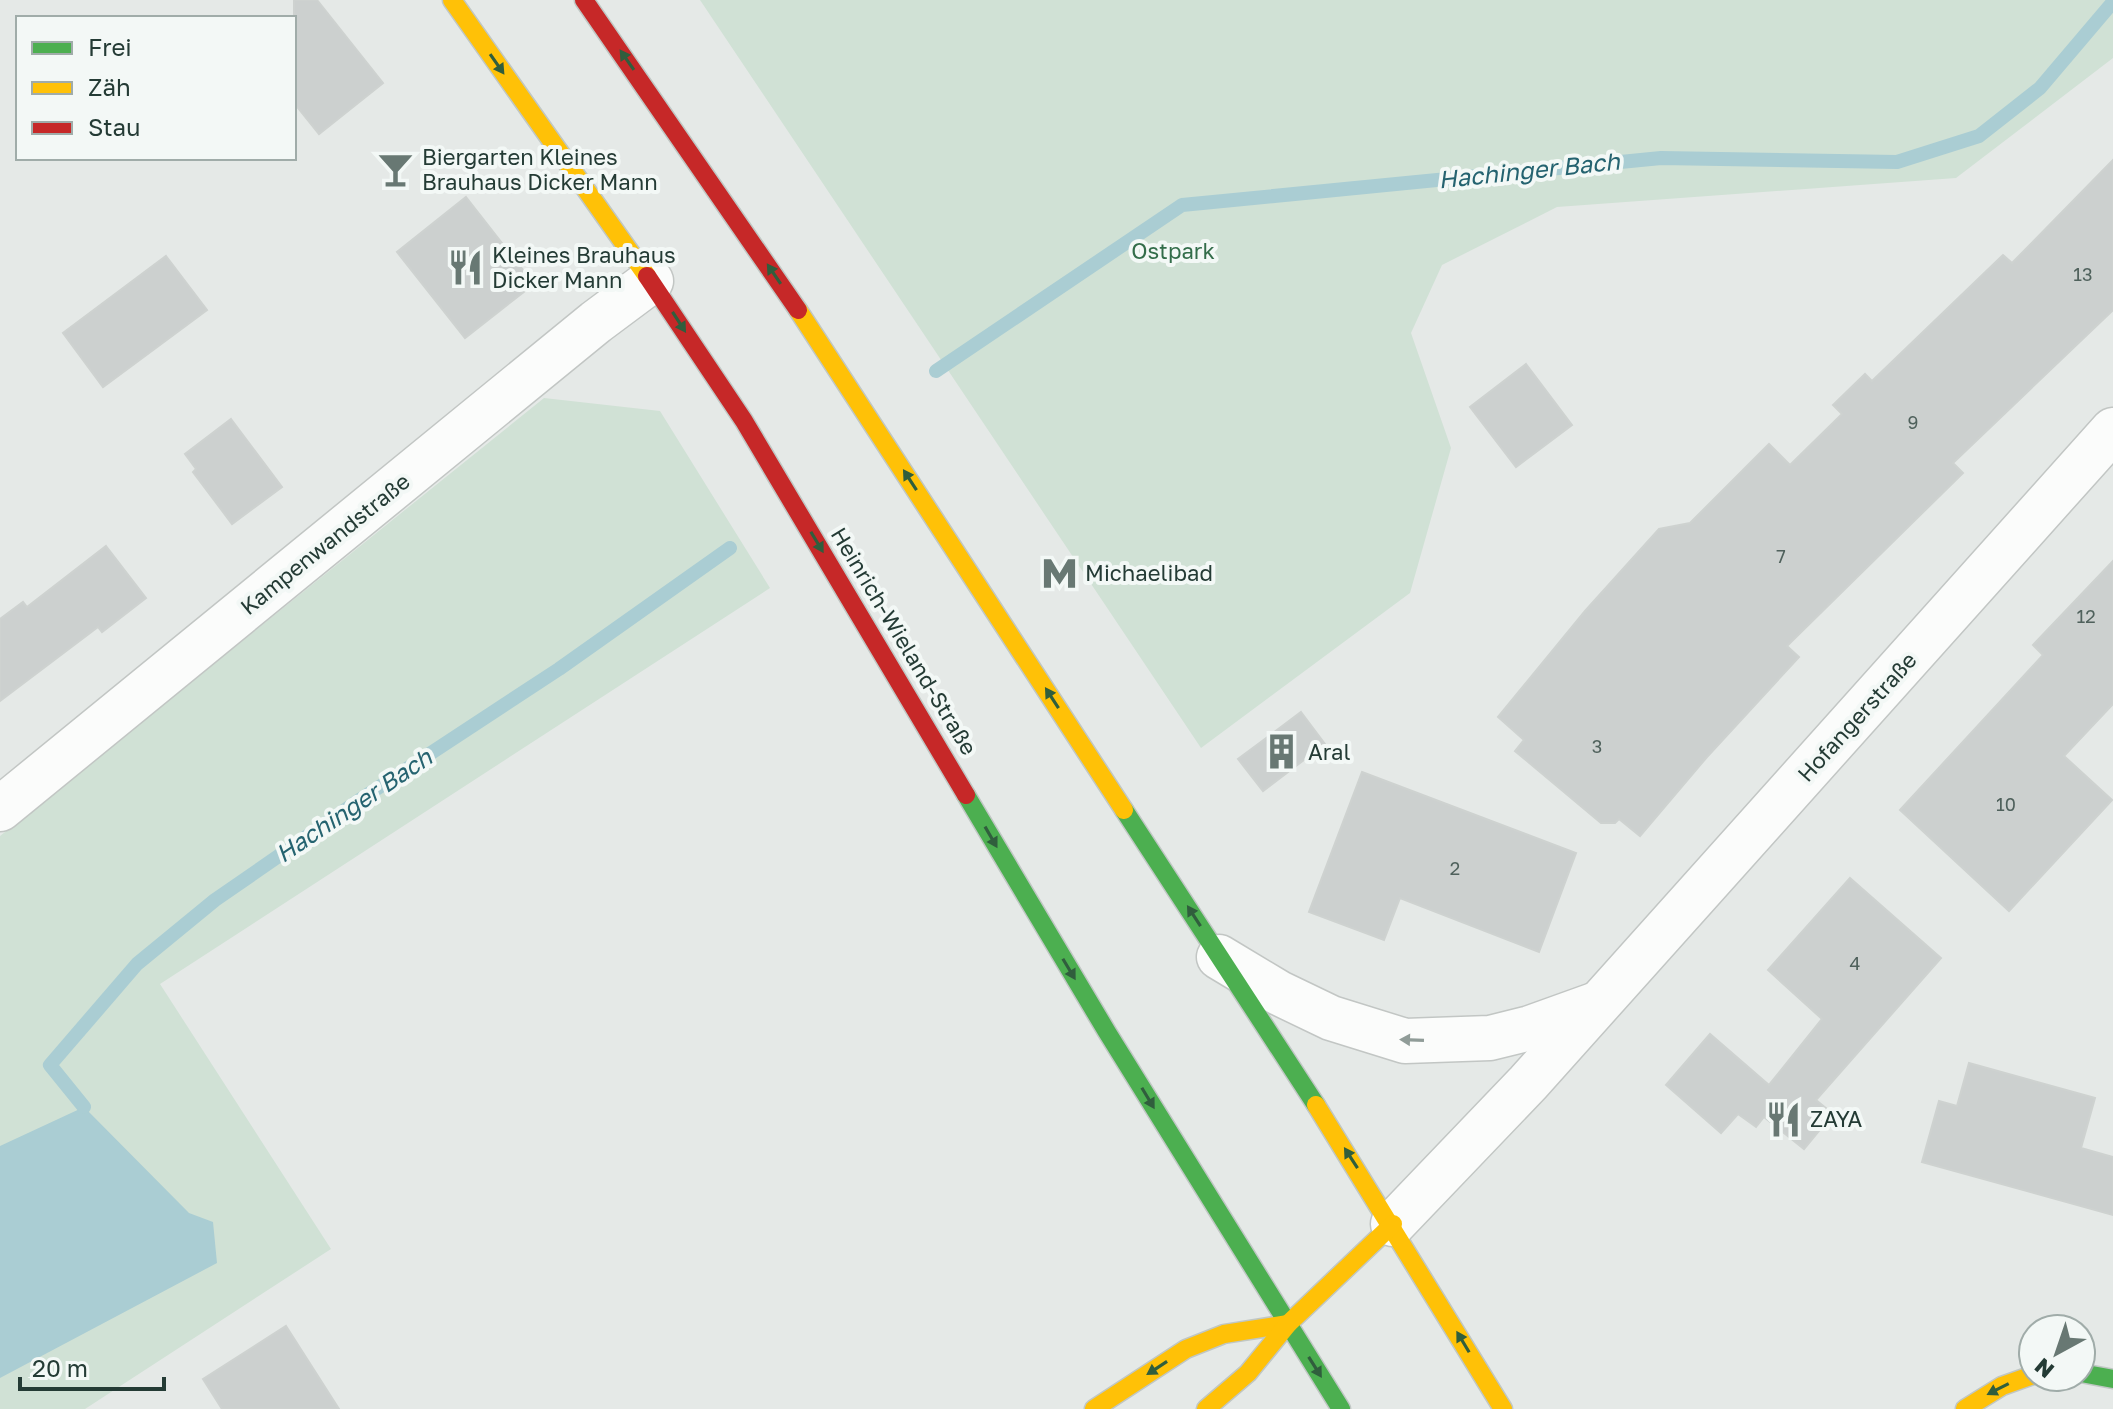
<svg xmlns="http://www.w3.org/2000/svg" width="2113" height="1409" viewBox="0 0 2113 1409" font-family="'Golos Text',sans-serif">
<style>
.green{fill:#d0e1d5}
.water{fill:#aacdd3}
.lines{fill:none;stroke-linecap:round;stroke-linejoin:round}
.stream{stroke:#aacdd3;stroke-width:14}
.building{fill:#ccd0cf;stroke:#ced2d0;stroke-width:2}
.street-casing{stroke:#c2c6c4;stroke-width:47}
.fast-casing{stroke:#c0c7c4;stroke-width:21}
.slow-casing{stroke:#c0c7c4;stroke-width:21}
.jam-casing{stroke:#c0c7c4;stroke-width:21}
.street{stroke:#fbfcfb;stroke-width:44}
.fast{stroke:#4caf50;stroke-width:18}
.slow{stroke:#ffc107;stroke-width:18}
.jam{stroke:#c62828;stroke-width:18}
.oneway{fill:#305e3d}
.oneway2{fill:#909c98}
.labels{text-anchor:middle;stroke-width:8;stroke-linejoin:round;paint-order:stroke}
.number-label{font-size:18px;fill:#4f615c}
.poi-label{font-size:22px;fill:#243b35;stroke:#f3f8f6;text-anchor:start}
.park-label{font-size:22px;fill:#336d4a;stroke:#f3f8f6}
.street-label{font-size:22px;fill:#243b35;stroke:#f3f8f6}
.water-label{font-size:24px;font-style:italic;fill:#256370;stroke:#f3f8f6}
</style>
<rect width="100%" height="100%" fill="#e5e9e7"/>
<g class="green">
<path d="M 700,0 L 2113,0 L 2113,58 L 1956,178 L 1557,207 L 1442,265 L 1411,333 L 1451,448 L 1410,593 L 1201,748 Z"/>
<path d="M 544,398 L 660,411 L 770,588 L 160,984 L 331,1249 L 85,1409 L 0,1409 L 0,836 Z"/>
</g>
<path class="water" d="M 84,1107 L 189,1213 L 213,1222 L 217,1263 L 0,1378 L 0,1146 Z"/>
<g class="lines">
<g class="stream">
<path d="M 936,371 L 1182,205 L 1661,158 L 1897,162 L 1979,136 L 2040,88 L 2113,2"/>
<path d="M 84,1107 L 50,1065 L 137,964 L 215,900 L 361,799 L 559,669 L 730,548"/>
</g>
</g>
<g class="building">
<path d="M 294,0 L 317,0 L 383,83 L 319,134 L 294,103 Z"/>
<path d="M 2113,160 L 2113,310 L 1953,463 L 1963,473 L 1787,646 L 1799,657 L 1707,757 L 1640,836 L 1619,819 L 1615,823 L 1601,823 L 1515,751 L 1524,740 L 1498,717 L 1585,611 L 1659,529 L 1690,523 L 1769,444 L 1790,465 L 1842,414 L 1833,405 L 1865,374 L 1872,381 L 2003,255 L 2012,263 Z"/>
<path d="M 466,197 L 534,284 L 465,338 L 397,252 Z"/>
<path d="M 166,256 L 207,310 L 103,387 L 63,333 Z"/>
<path d="M 1526,364 L 1572,425 L 1516,467 L 1470,407 Z"/>
<path d="M 231,419 L 282,487 L 232,524 L 193,472 L 196,469 L 185,454 Z"/>
<path d="M 106,546 L 146,598 L 102,632 L 98,627 L 0,701 L 0,619 L 23,602 L 27,607 Z"/>
<path d="M 2113,561 L 2113,704 L 2064,756 L 2112,800 L 2009,911 L 1900,810 L 2043,655 L 2033,645 Z"/>
<path d="M 1301,712 L 1325,744 L 1263,791 L 1238,759 Z"/>
<path d="M 1362,772 L 1576,853 L 1539,952 L 1400,898 L 1384,940 L 1309,912 Z"/>
<path d="M 1850,878 L 1941,958 L 1816,1100 L 1833,1114 L 1804,1149 L 1764,1117 L 1756,1127 L 1738,1114 L 1721,1133 L 1666,1085 L 1710,1034 L 1769,1085 L 1822,1019 L 1768,970 Z"/>
<path d="M 1969,1063 L 2095,1098 L 2081,1148 L 2113,1157 L 2113,1215 L 1922,1162 L 1939,1101 L 1957,1106 Z"/>
<path d="M 286,1326 L 339,1409 L 222,1409 L 203,1379 Z"/>
</g>
<g class="lines">
<defs>
<g id="street">
<path d="M 0,809 L 596,322 L 651,281"/>
<path d="M 1219,957 L 1279,993 L 1331,1018 L 1405,1041 L 1490,1038 L 1530,1028 L 1594,1005"/>
<path d="M 1393,1224 L 1528,1083 L 2113,430"/>
</g>
<g id="fast">
<path d="M 966,795 L 1107,1032 L 1341,1409"/>
<path d="M 1124,810 L 1316,1105"/>
<path d="M 2081,1373 L 2113,1379"/>
</g>
<g id="slow">
<path d="M 452,0 L 647,276"/>
<path d="M 798,310 L 1124,810"/>
<path d="M 1316,1105 L 1503,1409"/>
<path d="M 1094,1409 L 1186,1349 L 1224,1334 L 1288,1324"/>
<path d="M 1206,1409 L 1248,1373 L 1288,1324 L 1393,1224"/>
<path d="M 1965,1409 L 2002,1386 L 2033,1375"/>
</g>
<g id="jam">
<path d="M 584,0 L 798,310"/>
<path d="M 647,276 L 744,421 L 966,795"/>
</g>
</defs>
<use href="#street" class="street-casing"/>
<use href="#fast" class="fast-casing"/>
<use href="#slow" class="slow-casing"/>
<use href="#jam" class="jam-casing"/>
<use href="#street" class="street"/>
<use href="#fast" class="fast"/>
<use href="#slow" class="slow"/>
<use href="#jam" class="jam"/>
</g>
<defs><path id="oneway-solid" d="M-6-.8H1V-3.2L6.5 0L1 3.2V.8H-6Z" transform="scale(2)"/></defs>
<g class="oneway">
<use href="#oneway-solid" transform="translate(627 60) rotate(-125)"/>
<use href="#oneway-solid" transform="translate(497 64) rotate(55)"/>
<use href="#oneway-solid" transform="translate(774 274) rotate(-124)"/>
<use href="#oneway-solid" transform="translate(679 322) rotate(57)"/>
<use href="#oneway-solid" transform="translate(910 480) rotate(-123)"/>
<use href="#oneway-solid" transform="translate(817 542) rotate(59)"/>
<use href="#oneway-solid" transform="translate(1052 698) rotate(-123)"/>
<use href="#oneway-solid" transform="translate(991 837) rotate(60)"/>
<use href="#oneway-solid" transform="translate(1194 916) rotate(-123)"/>
<use href="#oneway-solid" transform="translate(1069 969) rotate(59)"/>
<use href="#oneway-solid" transform="translate(1148 1098) rotate(59)"/>
<use href="#oneway-solid" transform="translate(1351 1158) rotate(-123)"/>
<use href="#oneway-solid" transform="translate(1463 1342) rotate(-121)"/>
<use href="#oneway-solid" transform="translate(1315 1367) rotate(58)"/>
<use href="#oneway-solid" transform="translate(1157 1368) rotate(147)"/>
<use href="#oneway-solid" transform="translate(1998 1389) rotate(153)"/>
</g>
<use class="oneway2" href="#oneway-solid" transform="translate(1412 1040) rotate(-178)"/>
<defs>
<symbol id="bar-bare" viewBox="-9 -9 18 18"><path d="M-6-5H6L.8 .8V4.5H3.5V6h-7V4.5H-.8V.8Z" fill="#687873" stroke="#f3f8f6" stroke-width="2.5" paint-order="stroke"/></symbol>
<symbol id="restaurant-bare" viewBox="-9 -9 18 18"><path d="M-5-6h1v4h1v-4h1v4h1v-4h1v5L-1.5 .5V6h-2V.5L-5-1ZM5-6V6H3V1.5H1.5Q1.5-4 5-6Z" fill="#687873" stroke="#f3f8f6" stroke-width="2.5" paint-order="stroke"/></symbol>
<symbol id="metro-bare" viewBox="-9 -9 18 18"><path d="M-5.5 5V-5H-3L0 0L3-5H5.5V5H3V-.5L0 4L-3-.5V5Z" fill="#687873" stroke="#f3f8f6" stroke-width="2.5" paint-order="stroke"/></symbol>
<symbol id="building-bare" viewBox="-9 -9 18 18"><path d="M-4-6H4V6H1V3H-1V6H-4ZM-2.5-4.3h1.7v1.8h-1.7ZM.8-4.3h1.7v1.8H.8ZM-2.5-1h1.7V.8h-1.7ZM.8-1h1.7V.8H.8Z" fill="#687873" stroke="#f3f8f6" stroke-width="2.5" paint-order="stroke"/></symbol>
</defs>
<g fill-rule="evenodd">
<use href="#bar-bare" x="370" y="144" width="51" height="51"/>
<use href="#restaurant-bare" x="440" y="242" width="51" height="51"/>
<use href="#metro-bare" x="1034" y="548" width="51" height="51"/>
<use href="#building-bare" x="1256" y="726" width="51" height="51"/>
<use href="#restaurant-bare" x="1758" y="1094" width="51" height="51"/>
</g>
<g class="labels">
<g class="number-label">
<text x="2083" y="281">13</text>
<text x="1913" y="429">9</text>
<text x="1781" y="563">7</text>
<text x="2086" y="623">12</text>
<text x="1597" y="753">3</text>
<text x="2006" y="811">10</text>
<text x="1455" y="875">2</text>
<text x="1855" y="970">4</text>
</g>
<g class="poi-label">
<text x="422" y="165">Biergarten Kleines<tspan x="422" dy="25">Brauhaus Dicker Mann</tspan></text>
<text x="492" y="263">Kleines Brauhaus<tspan x="492" dy="25">Dicker Mann</tspan></text>
<text x="1085" y="581">Michaelibad</text>
<text x="1308" y="760">Aral</text>
<text x="1810" y="1127">ZAYA</text>
</g>
<g class="park-label">
<text x="1173" y="259">Ostpark</text>
</g>
<g class="street-label">
<text transform="translate(325 544) rotate(-39)" y="8">Kampenwandstraße</text>
<text transform="translate(904 641) rotate(59)" y="8">Heinrich-Wieland-Straße</text>
<text transform="translate(1857 717) rotate(-48)" y="8">Hofangerstraße</text>
</g>
<g class="water-label">
<text transform="translate(1529 171) rotate(-6)" y="8">Hachinger Bach</text>
<text transform="translate(354 806) rotate(-34)" y="8">Hachinger Bach</text>
</g>
</g>
<rect x="16" y="16" width="280" height="144" fill="#f3f8f6" stroke="#a0aca9" stroke-width="2"/>
<rect x="32" y="42" width="40" height="12" fill="#4caf50" stroke="#a0aca9" stroke-width="2"/>
<text x="88" y="56" font-size="24" fill="#243b35">Frei</text>
<rect x="32" y="82" width="40" height="12" fill="#ffc107" stroke="#a0aca9" stroke-width="2"/>
<text x="88" y="96" font-size="24" fill="#243b35">Zäh</text>
<rect x="32" y="122" width="40" height="12" fill="#c62828" stroke="#a0aca9" stroke-width="2"/>
<text x="88" y="136" font-size="24" fill="#243b35">Stau</text>
<g transform="translate(2057 1353) rotate(220)"><circle r="38" fill="#f3f8f6" stroke="#a0aca9" stroke-width="2"/>
<path d="M0-6L14 30L0 20L-14 30Z" fill="#687873"/>
<text y="-12" font-size="22" font-weight="bold" text-anchor="middle" fill="#243b35">N</text>
</g>
<path d="M20 1377v12h144v-12" fill="none" stroke="#243b35" stroke-width="4"/>
<text x="32" y="1377" font-size="24" fill="#243b35" stroke="#f3f8f6" stroke-width="6" paint-order="stroke">20 m</text>
</svg>
